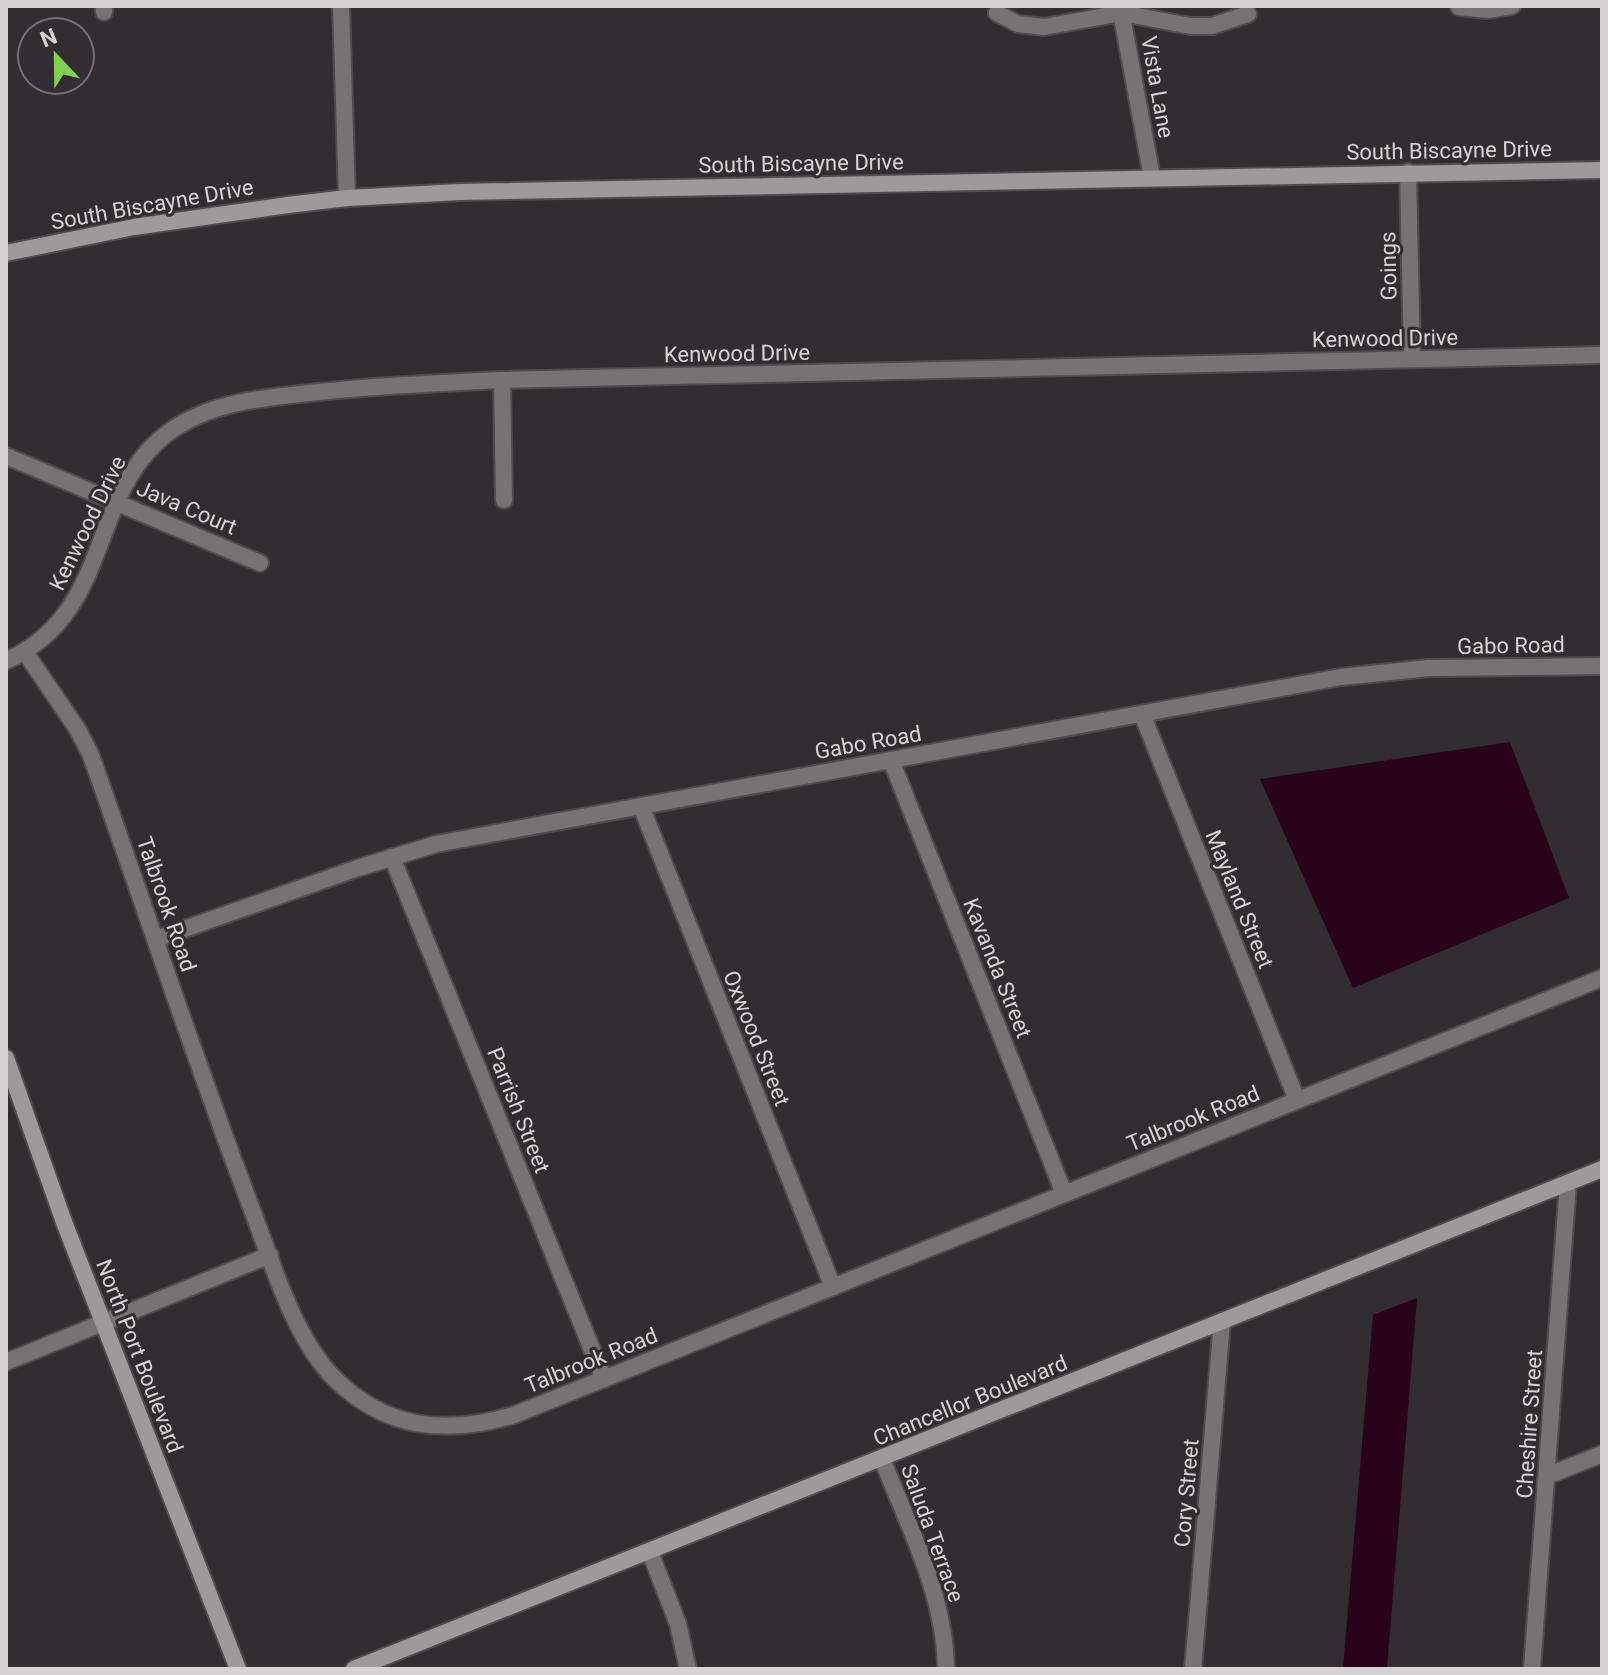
<svg xmlns="http://www.w3.org/2000/svg" width="1608" height="1675" viewBox="0 0 1608 1675" font-family="Roboto,sans-serif">
<style>
.water{fill:#29021b}
.lines{fill:none;stroke-linecap:round;stroke-linejoin:round}
.street-casing{stroke:#504b4e;stroke-width:20}
.secondary-casing{stroke:#504b4e;stroke-width:20}
.street{stroke:#767374;stroke-width:16}
.secondary{stroke:#9e999b;stroke-width:16}
.labels{text-anchor:middle;stroke-width:6;stroke-linejoin:round;paint-order:stroke}
.street-label{font-size:22px;fill:#d7d3d5;stroke:#322d30}
</style>
<rect width="100%" height="100%" fill="#322d30"/>
<g class="water">
<path d="M 1510,742 L 1569,898 L 1353,988 L 1260,779 Z"/>
<path d="M 1417,1298 L 1387,1669 L 1343,1669 L 1373,1315 Z"/>
</g>
<g class="lines">
<defs>
<g id="street">
<path d="M 104,6 L 104,12"/>
<path d="M 341,6 L 347,198"/>
<path d="M 1120,6 L 1152,177"/>
<path d="M 1459,7 L 1487,10 L 1512,6"/>
<path d="M 997,13 L 1018,24 L 1044,27 L 1122,13 L 1190,26 L 1212,26 L 1248,14"/>
<path d="M 1408,172 L 1412,359"/>
<path d="M 502,380 L 504,500"/>
<path d="M 6,456 L 260,563"/>
<path d="M 25,652 L 78,730 L 90,753 C 143,901 192,1052 248,1199 C 270,1255 292,1336 334,1378 C 386,1430 447,1435 514,1415 L 1602,978"/>
<path d="M 6,661 C 110,614 88,505 158,441 C 202,401 263,398 319,392 C 380,385 441,383 502,380 L 1602,355"/>
<path d="M 1142,714 L 1297,1100"/>
<path d="M 891,760 L 1064,1193"/>
<path d="M 641,806 L 833,1287"/>
<path d="M 392,857 L 604,1379"/>
<path d="M 156,939 L 358,868 L 436,844 L 1341,677 L 1429,668 L 1602,666"/>
<path d="M 6,1362 L 270,1255"/>
<path d="M 882,1459 C 909,1527 945,1595 946,1669"/>
<path d="M 1547,1476 L 1602,1454"/>
<path d="M 650,1552 L 678,1624 L 688,1669"/>
<path d="M 1193,1669 L 1222,1321"/>
<path d="M 1532,1669 L 1568,1183"/>
</g>
<g id="secondary">
<path d="M 6,253 L 134,227 L 288,205 L 347,198 L 460,192 L 1602,170"/>
<path d="M 6,1058 L 64,1222 L 238,1669"/>
<path d="M 354,1669 L 1602,1169"/>
</g>
</defs>
<use href="#street" class="street-casing"/>
<use href="#secondary" class="secondary-casing"/>
<use href="#street" class="street"/>
<use href="#secondary" class="secondary"/>
</g>
<g class="labels">
<g class="street-label">
<text transform="translate(1158 87) rotate(80)" y="8">Vista Lane</text>
<text transform="translate(1449 150) rotate(-1)" y="8">South Biscayne Drive</text>
<text transform="translate(801 163) rotate(-1)" y="8">South Biscayne Drive</text>
<text transform="translate(152 204) rotate(-10)" y="8">South Biscayne Drive</text>
<text transform="translate(1388 266) rotate(-91)" y="8">Goings</text>
<text transform="translate(1385 338) rotate(-1)" y="8">Kenwood Drive</text>
<text transform="translate(737 353) rotate(-1)" y="8">Kenwood Drive</text>
<text transform="translate(187 507) rotate(23)" y="8">Java Court</text>
<text transform="translate(87 523) rotate(-64)" y="8">Kenwood Drive</text>
<text transform="translate(1511 645) rotate(-1)" y="8">Gabo Road</text>
<text transform="translate(868 742) rotate(-10)" y="8">Gabo Road</text>
<text transform="translate(1240 899) rotate(68)" y="8">Mayland Street</text>
<text transform="translate(167 904) rotate(71)" y="8">Talbrook Road</text>
<text transform="translate(998 968) rotate(68)" y="8">Kavanda Street</text>
<text transform="translate(757 1038) rotate(68)" y="8">Oxwood Street</text>
<text transform="translate(519 1110) rotate(68)" y="8">Parrish Street</text>
<text transform="translate(1193 1118) rotate(-22)" y="8">Talbrook Road</text>
<text transform="translate(140 1356) rotate(69)" y="8">North Port Boulevard</text>
<text transform="translate(591 1360) rotate(-22)" y="8">Talbrook Road</text>
<text transform="translate(970 1400) rotate(-22)" y="8">Chancellor Boulevard</text>
<text transform="translate(1529 1424) rotate(-86)" y="8">Cheshire Street</text>
<text transform="translate(1186 1493) rotate(-85)" y="8">Cory Street</text>
<text transform="translate(933 1533) rotate(70)" y="8">Saluda Terrace</text>
</g>
</g>
<rect width="1608" height="1675" fill="none" stroke="#d7d3d5" stroke-width="16"/>
<g transform="translate(56 56) rotate(338)"><circle r="38" fill="#322d30" stroke="#746f72" stroke-width="2"/>
<path d="M0-6L14 30L0 20L-14 30Z" fill="#80d052"/>
<text y="-12" font-size="22" font-weight="bold" text-anchor="middle" fill="#d7d3d5">N</text>
</g>
</svg>
